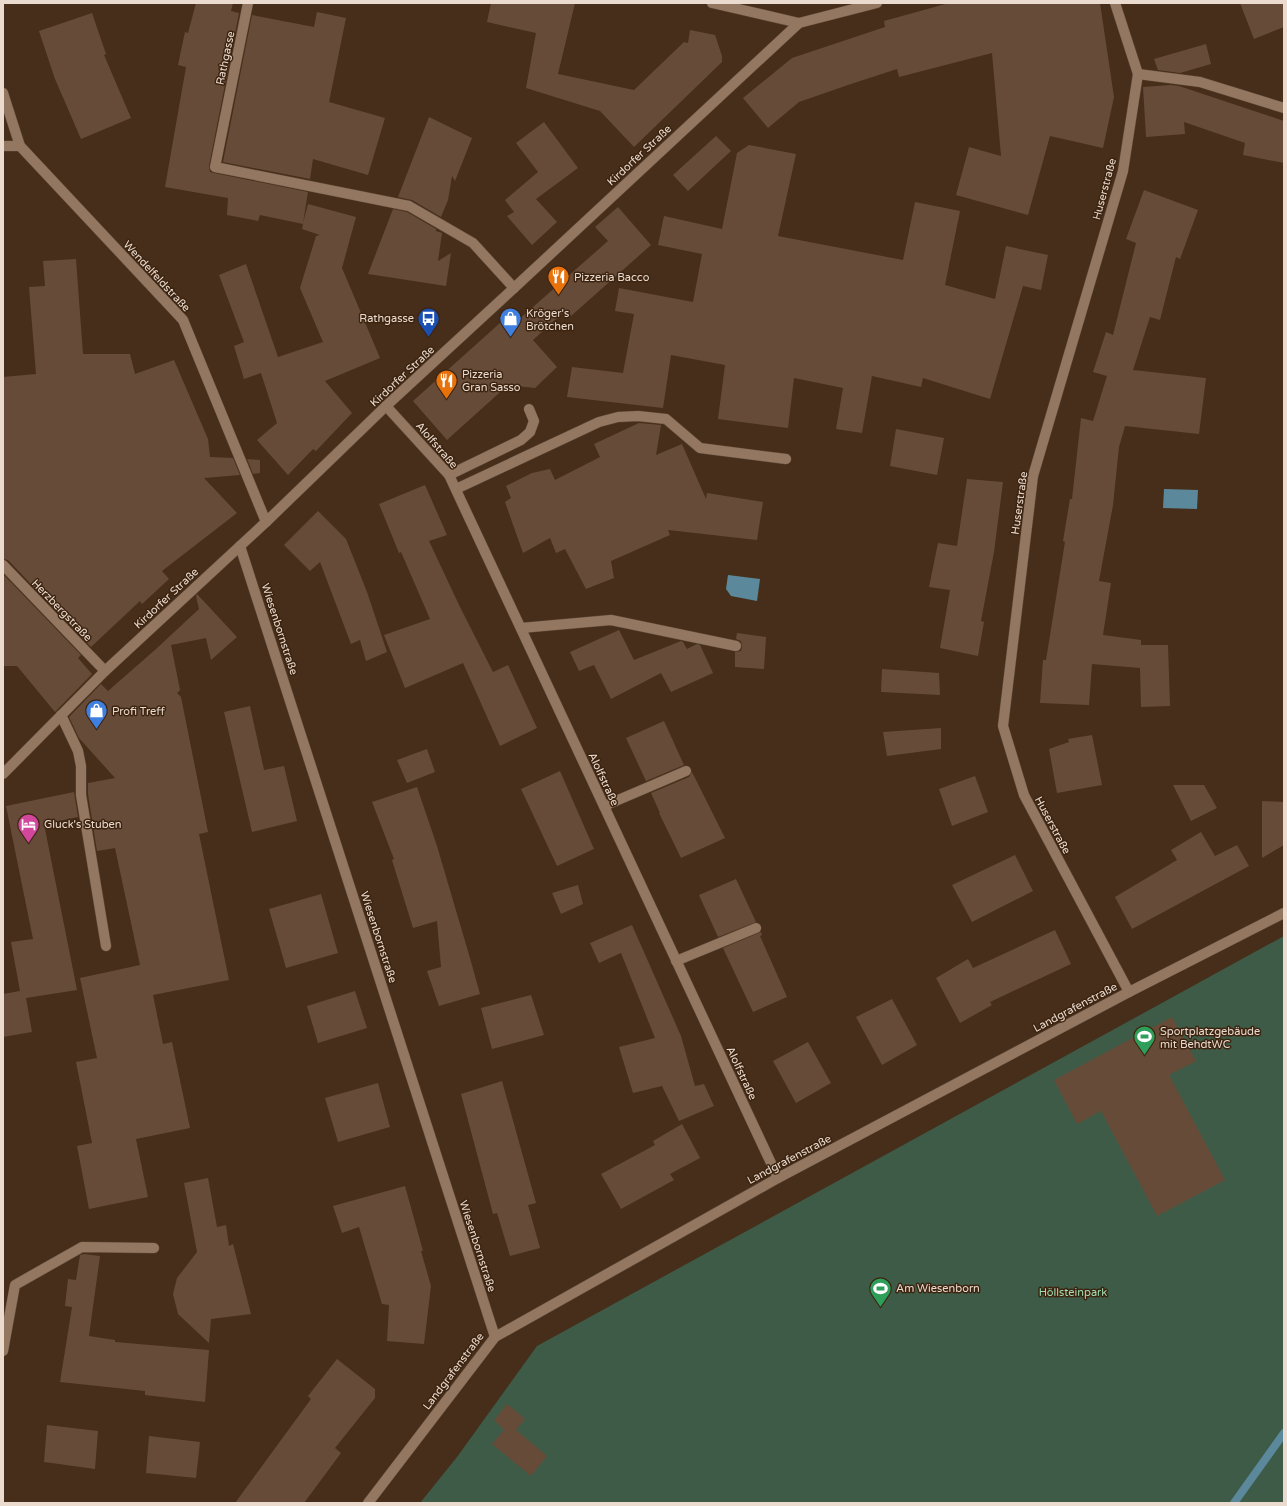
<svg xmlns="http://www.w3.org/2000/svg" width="1287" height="1506" viewBox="0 0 1287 1506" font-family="'Varela Round',sans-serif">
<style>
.green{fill:#3d5b46}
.water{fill:#5b889b}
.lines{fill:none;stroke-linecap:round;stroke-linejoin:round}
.stream{stroke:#5b889b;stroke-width:8}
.building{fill:#664c38}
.minor-casing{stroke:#5e4938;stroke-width:11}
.minor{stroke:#937761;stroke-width:10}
.labels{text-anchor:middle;stroke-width:3;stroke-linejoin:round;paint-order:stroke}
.street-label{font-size:11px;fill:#ebdbcf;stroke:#3c2410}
.poi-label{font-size:11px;fill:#ebdbcf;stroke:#3c2410;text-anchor:start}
.park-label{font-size:11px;fill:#a0deb2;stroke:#3c2410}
</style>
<rect width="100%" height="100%" fill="#462e1a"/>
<path class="green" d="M 1284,936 L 1284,1503 L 420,1503 L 457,1457 L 537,1346 Z"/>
<g class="water">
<path d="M 1164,489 L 1198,490 L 1197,509 L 1163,508 Z"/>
<path d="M 728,575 L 760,579 L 757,601 L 731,596 L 726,589 Z"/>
</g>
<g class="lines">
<path class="stream" d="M 1234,1503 L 1284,1433"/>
</g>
<g class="building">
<path d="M 196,3 L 233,3 L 231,11 L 239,13 L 209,166 L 210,172 L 214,173 L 308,192 L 303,223 L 308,204 L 356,217 L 342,268 L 380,358 L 325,381 L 352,413 L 316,451 L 313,449 L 288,475 L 257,440 L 277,423 L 261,373 L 244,379 L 234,346 L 244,342 L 219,275 L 246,264 L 278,357 L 323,342 L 300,288 L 316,236 L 320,235 L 302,229 L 303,224 L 260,215 L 258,221 L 227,215 L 228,198 L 165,187 L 186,67 L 178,65 L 185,32 L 188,33 Z"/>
<path d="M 491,3 L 575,3 L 558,74 L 634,90 L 684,42 L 688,43 L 690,30 L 715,35 L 722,56 L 722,62 L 634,147 L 600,111 L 526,88 L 536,33 L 487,22 Z"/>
<path d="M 949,3 L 1100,3 L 1114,97 L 1103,148 L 1050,136 L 1028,215 L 956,195 L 969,147 L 1001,156 L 992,53 L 899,77 L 897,69 L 848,85 L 799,102 L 768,128 L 743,98 L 792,58 L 885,27 L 884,21 Z"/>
<path d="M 1240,3 L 1284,3 L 1284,27 L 1254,39 Z"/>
<path d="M 317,12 L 346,18 L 329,102 L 385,118 L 368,175 L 313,159 L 310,179 L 223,162 L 252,15 L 314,27 Z"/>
<path d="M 92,13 L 106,54 L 104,55 L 131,118 L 81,139 L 55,79 L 39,31 Z"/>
<path d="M 1206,44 L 1211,64 L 1180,73 L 1158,70 L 1154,59 Z"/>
<path d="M 1171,85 L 1179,86 L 1284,121 L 1284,163 L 1243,155 L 1245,143 L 1184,122 L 1185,134 L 1146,137 L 1143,87 Z"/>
<path d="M 429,117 L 472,138 L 455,181 L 452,176 L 448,200 L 441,217 L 412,200 L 398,197 Z"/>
<path d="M 544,122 L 578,168 L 536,199 L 557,222 L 532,245 L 507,216 L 514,212 L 505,200 L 538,172 L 516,143 Z"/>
<path d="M 716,136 L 731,151 L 688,191 L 673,175 Z"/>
<path d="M 749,145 L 796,154 L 778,236 L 903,260 L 915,202 L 960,211 L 945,285 L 995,299 L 1006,246 L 1048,255 L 1041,290 L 1023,286 L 990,399 L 923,378 L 921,387 L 872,376 L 862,433 L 836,429 L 843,388 L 794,378 L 788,428 L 718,419 L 725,365 L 671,355 L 663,408 L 567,397 L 572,367 L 623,373 L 634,314 L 615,311 L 619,288 L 693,302 L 702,254 L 658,245 L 664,216 L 722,229 L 737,153 Z"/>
<path d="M 1144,190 L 1198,210 L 1180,259 L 1176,257 L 1160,320 L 1150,317 L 1133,370 L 1206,378 L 1199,434 L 1125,426 L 1119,447 L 1113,505 L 1099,581 L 1111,583 L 1103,635 L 1141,640 L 1141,645 L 1168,645 L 1170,706 L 1141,707 L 1140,668 L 1092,664 L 1089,705 L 1040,703 L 1043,660 L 1046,660 L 1065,542 L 1063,541 L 1070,499 L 1072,499 L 1081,418 L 1093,421 L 1107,376 L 1093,372 L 1106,332 L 1113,335 L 1136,243 L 1126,239 Z"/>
<path d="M 618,207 L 651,245 L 571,316 L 566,310 L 533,340 L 557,367 L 535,388 L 508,385 L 447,440 L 413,401 L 510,314 L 517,321 L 608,241 L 595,227 Z"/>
<path d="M 393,209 L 407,212 L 436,229 L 436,231 L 442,233 L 438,261 L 451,253 L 446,286 L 368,274 Z"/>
<path d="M 76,259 L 83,354 L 130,354 L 135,374 L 174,360 L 208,439 L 210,457 L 233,458 L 240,475 L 204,478 L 237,513 L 162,571 L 169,579 L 142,604 L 140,601 L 91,647 L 8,560 L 3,559 L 3,377 L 36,374 L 29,287 L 45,286 L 43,261 Z"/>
<path d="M 639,423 L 661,425 L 656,455 L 682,444 L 706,499 L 707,493 L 763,502 L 757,540 L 668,530 L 670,535 L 611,561 L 614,578 L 586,589 L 565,549 L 556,553 L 550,538 L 523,553 L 505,502 L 511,498 L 506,486 L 532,473 L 550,469 L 555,480 L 600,457 L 594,444 Z"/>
<path d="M 896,429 L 944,438 L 937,475 L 890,466 Z"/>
<path d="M 247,459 L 260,460 L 260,473 L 253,474 Z"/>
<path d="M 967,479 L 1003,482 L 994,552 L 981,621 L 984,622 L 978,656 L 940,648 L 950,590 L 929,587 L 938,543 L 957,546 Z"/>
<path d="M 425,485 L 447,535 L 429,541 L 460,607 L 493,672 L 508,665 L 537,728 L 500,746 L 463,663 L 405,688 L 384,635 L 430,619 L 401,552 L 399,553 L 379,504 Z"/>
<path d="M 318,511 L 346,539 L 367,592 L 387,652 L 366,661 L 360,640 L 351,644 L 320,562 L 310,571 L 284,545 Z"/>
<path d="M 3,574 L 81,655 L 78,658 L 92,674 L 55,712 L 17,666 L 3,666 Z"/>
<path d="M 197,594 L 237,637 L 211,660 L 206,638 L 171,645 L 180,690 L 177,693 L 181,697 L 208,832 L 199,834 L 229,980 L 153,995 L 163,1044 L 172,1042 L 190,1128 L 136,1139 L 148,1197 L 89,1209 L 77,1146 L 92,1143 L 76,1062 L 97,1058 L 80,978 L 140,965 L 115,848 L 97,851 L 88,794 L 88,783 L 115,778 L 79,738 L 69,717 L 101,684 L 108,691 L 156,649 L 199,609 L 196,596 Z"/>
<path d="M 619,630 L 634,660 L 681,641 L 683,642 L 687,649 L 697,644 L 700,645 L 713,673 L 671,692 L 661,673 L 611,699 L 594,665 L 579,671 L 570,652 Z"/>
<path d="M 737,633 L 766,637 L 764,669 L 735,667 L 735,652 L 741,651 L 742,647 L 741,641 L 736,639 Z"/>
<path d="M 882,669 L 939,673 L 940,695 L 881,692 Z"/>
<path d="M 250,706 L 264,770 L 284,766 L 297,821 L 252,832 L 224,712 Z"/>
<path d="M 664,721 L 684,765 L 646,781 L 626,738 Z"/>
<path d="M 941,728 L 941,749 L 887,756 L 883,732 Z"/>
<path d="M 1092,735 L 1102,785 L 1057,793 L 1049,749 L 1069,742 L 1068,739 Z"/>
<path d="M 427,749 L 435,772 L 407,783 L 397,760 Z"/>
<path d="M 560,771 L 594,849 L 557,866 L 521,789 Z"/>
<path d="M 692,772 L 725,838 L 681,858 L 659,813 L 660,813 L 651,793 L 689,777 Z"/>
<path d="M 975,776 L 988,812 L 952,826 L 939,789 Z"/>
<path d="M 1173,785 L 1204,785 L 1217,808 L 1191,821 Z"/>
<path d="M 417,787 L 437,846 L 470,958 L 480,994 L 439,1006 L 427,971 L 441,967 L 437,921 L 413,928 L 392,860 L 394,859 L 372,802 Z"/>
<path d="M 74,792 L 78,817 L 44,824 L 77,990 L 26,998 L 32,1032 L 3,1037 L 3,994 L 20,991 L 11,942 L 33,939 L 6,806 Z"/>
<path d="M 1262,801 L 1284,802 L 1284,845 L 1262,858 Z"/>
<path d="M 1201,832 L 1215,856 L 1237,845 L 1249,866 L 1132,929 L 1115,897 L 1177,860 L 1171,850 Z"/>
<path d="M 1015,855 L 1033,891 L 972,922 L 952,885 Z"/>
<path d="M 736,879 L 756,922 L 718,937 L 699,895 Z"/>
<path d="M 578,885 L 583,904 L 561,914 L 552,893 Z"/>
<path d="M 321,894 L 338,953 L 286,968 L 269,909 Z"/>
<path d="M 632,925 L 681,1036 L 695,1086 L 704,1084 L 714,1106 L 679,1121 L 662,1086 L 633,1093 L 619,1047 L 655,1038 L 621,953 L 599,963 L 590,943 Z"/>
<path d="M 1055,930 L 1071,964 L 990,1002 L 992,1005 L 960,1023 L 936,978 L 968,959 L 973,968 Z"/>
<path d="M 761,932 L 762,935 L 760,936 L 787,997 L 753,1012 L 723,948 Z"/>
<path d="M 355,991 L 367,1028 L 318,1043 L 307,1006 Z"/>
<path d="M 531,995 L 544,1035 L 492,1049 L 481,1008 Z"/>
<path d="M 892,999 L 917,1045 L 882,1065 L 856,1017 Z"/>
<path d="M 1172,1017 L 1196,1061 L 1169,1075 L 1225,1180 L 1157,1216 L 1101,1111 L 1077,1124 L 1054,1080 Z"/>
<path d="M 808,1042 L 831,1083 L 796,1103 L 773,1061 Z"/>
<path d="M 502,1081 L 536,1203 L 528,1205 L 540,1248 L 510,1256 L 497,1213 L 493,1214 L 461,1094 Z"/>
<path d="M 378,1083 L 390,1127 L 338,1142 L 325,1098 Z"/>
<path d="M 682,1124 L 700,1158 L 670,1174 L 674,1180 L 621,1209 L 601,1174 L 655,1145 L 653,1141 Z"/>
<path d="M 208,1178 L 217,1227 L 226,1225 L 229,1246 L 233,1244 L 251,1314 L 211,1319 L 209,1343 L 178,1314 L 173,1294 L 177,1278 L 197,1252 L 184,1183 Z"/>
<path d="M 405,1186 L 423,1251 L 421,1251 L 431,1286 L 424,1344 L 387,1341 L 389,1305 L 382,1304 L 359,1227 L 342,1233 L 333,1206 Z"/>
<path d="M 84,1254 L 100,1256 L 89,1336 L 115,1340 L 115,1342 L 209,1350 L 205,1402 L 145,1395 L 145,1391 L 60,1382 L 72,1307 L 65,1306 L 68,1279 L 76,1280 L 80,1255 Z"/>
<path d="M 337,1359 L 375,1389 L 375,1398 L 335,1448 L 341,1453 L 304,1503 L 235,1503 L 311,1399 L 308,1396 Z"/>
<path d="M 507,1404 L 525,1419 L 516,1430 L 547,1456 L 531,1476 L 492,1444 L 504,1430 L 494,1420 Z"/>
<path d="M 47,1425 L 98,1431 L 95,1469 L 44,1462 Z"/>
<path d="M 149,1436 L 200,1442 L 196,1478 L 146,1473 Z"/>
</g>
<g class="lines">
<defs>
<g id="minor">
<path d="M 248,3 L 215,167 L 409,206 L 473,243 L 514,288"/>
<path d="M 712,3 L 799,23"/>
<path d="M 1115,3 L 1138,74 L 1123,171 L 1033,476 L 1003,726 L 1024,795 L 1129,992"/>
<path d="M 1138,74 L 1200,82 L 1284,108"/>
<path d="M 3,93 L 20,146 L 183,320 L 266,522"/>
<path d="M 3,146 L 20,146"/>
<path d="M 386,406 L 449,475 L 778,1178"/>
<path d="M 449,475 L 521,440 L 530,432 L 534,421 L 529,409"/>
<path d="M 456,489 L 599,422 L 618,417 L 638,416 L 666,419 L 700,448 L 786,459"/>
<path d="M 240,546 L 495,1337"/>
<path d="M 3,565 L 105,671"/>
<path d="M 521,628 L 611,620 L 736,646"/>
<path d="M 61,715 L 78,751 L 81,766 L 81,795 L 106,946"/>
<path d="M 3,774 L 105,671 L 266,522 L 386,406 L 514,288 L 799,23 L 877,3"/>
<path d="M 604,806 L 686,771"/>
<path d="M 676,961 L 756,928"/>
<path d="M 3,1351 L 15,1285 L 82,1247 L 154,1248"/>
<path d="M 368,1503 L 495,1337 L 778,1178 L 1129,992 L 1284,913"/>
</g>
</defs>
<use href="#minor" class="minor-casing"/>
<use href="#minor" class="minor"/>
</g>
<defs>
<symbol id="restaurant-pin" viewBox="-11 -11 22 30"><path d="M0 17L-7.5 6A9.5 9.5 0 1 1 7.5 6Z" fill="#e8710a" stroke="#3c2410"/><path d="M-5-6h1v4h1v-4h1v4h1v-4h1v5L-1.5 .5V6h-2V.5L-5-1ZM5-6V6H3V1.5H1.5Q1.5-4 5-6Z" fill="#fff"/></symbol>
<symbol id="bus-pin" viewBox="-11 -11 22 30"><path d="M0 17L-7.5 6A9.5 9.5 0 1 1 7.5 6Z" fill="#1a4fb4" stroke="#3c2410"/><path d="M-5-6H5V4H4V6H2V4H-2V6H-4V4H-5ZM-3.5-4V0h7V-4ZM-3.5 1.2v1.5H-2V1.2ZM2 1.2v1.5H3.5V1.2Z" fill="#fff"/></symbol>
<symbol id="shop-pin" viewBox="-11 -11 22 30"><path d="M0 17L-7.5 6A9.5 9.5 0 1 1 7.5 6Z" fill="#3f7fe0" stroke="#3c2410"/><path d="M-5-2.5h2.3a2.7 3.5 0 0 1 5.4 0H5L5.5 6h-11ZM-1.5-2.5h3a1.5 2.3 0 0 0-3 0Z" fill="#fff"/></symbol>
<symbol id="hotel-pin" viewBox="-11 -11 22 30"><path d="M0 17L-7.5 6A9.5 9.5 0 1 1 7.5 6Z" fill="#d1479c" stroke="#3c2410"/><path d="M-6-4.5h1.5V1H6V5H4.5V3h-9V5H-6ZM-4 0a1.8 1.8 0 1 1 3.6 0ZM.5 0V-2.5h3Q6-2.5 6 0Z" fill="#fff"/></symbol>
<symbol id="stadium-pin" viewBox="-11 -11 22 30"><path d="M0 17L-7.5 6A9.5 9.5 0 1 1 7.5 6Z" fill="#2e9e5b" stroke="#3c2410"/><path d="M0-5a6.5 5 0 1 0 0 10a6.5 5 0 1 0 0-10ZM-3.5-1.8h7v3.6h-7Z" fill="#fff"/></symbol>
</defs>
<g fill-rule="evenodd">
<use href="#restaurant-pin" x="546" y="264" width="25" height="34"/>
<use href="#bus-pin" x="416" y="306" width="25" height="34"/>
<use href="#shop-pin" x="498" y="306" width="25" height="34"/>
<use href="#restaurant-pin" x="434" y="368" width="25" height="34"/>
<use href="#shop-pin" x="84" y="698" width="25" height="34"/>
<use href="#hotel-pin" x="16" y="812" width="25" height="34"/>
<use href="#stadium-pin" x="1132" y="1024" width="25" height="34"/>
<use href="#stadium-pin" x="868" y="1276" width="25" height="34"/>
</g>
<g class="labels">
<g class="street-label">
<text transform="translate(225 58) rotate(-78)" y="4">Rathgasse</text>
<text transform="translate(639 155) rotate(-43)" y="4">Kirdorfer Straße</text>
<text transform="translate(1104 189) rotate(-75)" y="4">Huserstraße</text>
<text transform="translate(157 276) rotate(47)" y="4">Wendelfeldstraße</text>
<text transform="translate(402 376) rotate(-43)" y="4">Kirdorfer Straße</text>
<text transform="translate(437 445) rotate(49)" y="4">Alolfstraße</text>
<text transform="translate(1019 503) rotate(-82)" y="4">Huserstraße</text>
<text transform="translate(166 598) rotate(-43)" y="4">Kirdorfer Straße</text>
<text transform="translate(62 610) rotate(46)" y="4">Herzbergstraße</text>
<text transform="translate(280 629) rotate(72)" y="4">Wiesenbornstraße</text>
<text transform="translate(604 779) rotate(65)" y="4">Alolfstraße</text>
<text transform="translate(1053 825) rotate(62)" y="4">Huserstraße</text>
<text transform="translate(379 937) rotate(72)" y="4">Wiesenbornstraße</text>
<text transform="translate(1075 1007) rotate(-28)" y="4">Landgrafenstraße</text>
<text transform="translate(742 1073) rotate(65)" y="4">Alolfstraße</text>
<text transform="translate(789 1159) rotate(-28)" y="4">Landgrafenstraße</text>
<text transform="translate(478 1246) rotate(72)" y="4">Wiesenbornstraße</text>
<text transform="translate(453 1371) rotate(-53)" y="4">Landgrafenstraße</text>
</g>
<g class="poi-label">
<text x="574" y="281">Pizzeria Bacco</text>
<text x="526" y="317">Kröger's<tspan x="526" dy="13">Brötchen</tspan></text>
<text x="414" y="322" text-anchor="end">Rathgasse</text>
<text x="462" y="378">Pizzeria<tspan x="462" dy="13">Gran Sasso</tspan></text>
<text x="112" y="715">Profi Treff</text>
<text x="44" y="828">Gluck's Stuben</text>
<text x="1160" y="1035">Sportplatzgebäude<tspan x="1160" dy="13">mit BehdtWC</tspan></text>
<text x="896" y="1292">Am Wiesenborn</text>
</g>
<g class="park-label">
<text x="1073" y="1296">Höllsteinpark</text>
</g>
</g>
<rect width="1287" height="1506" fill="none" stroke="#ebdbcf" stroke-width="8"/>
</svg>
